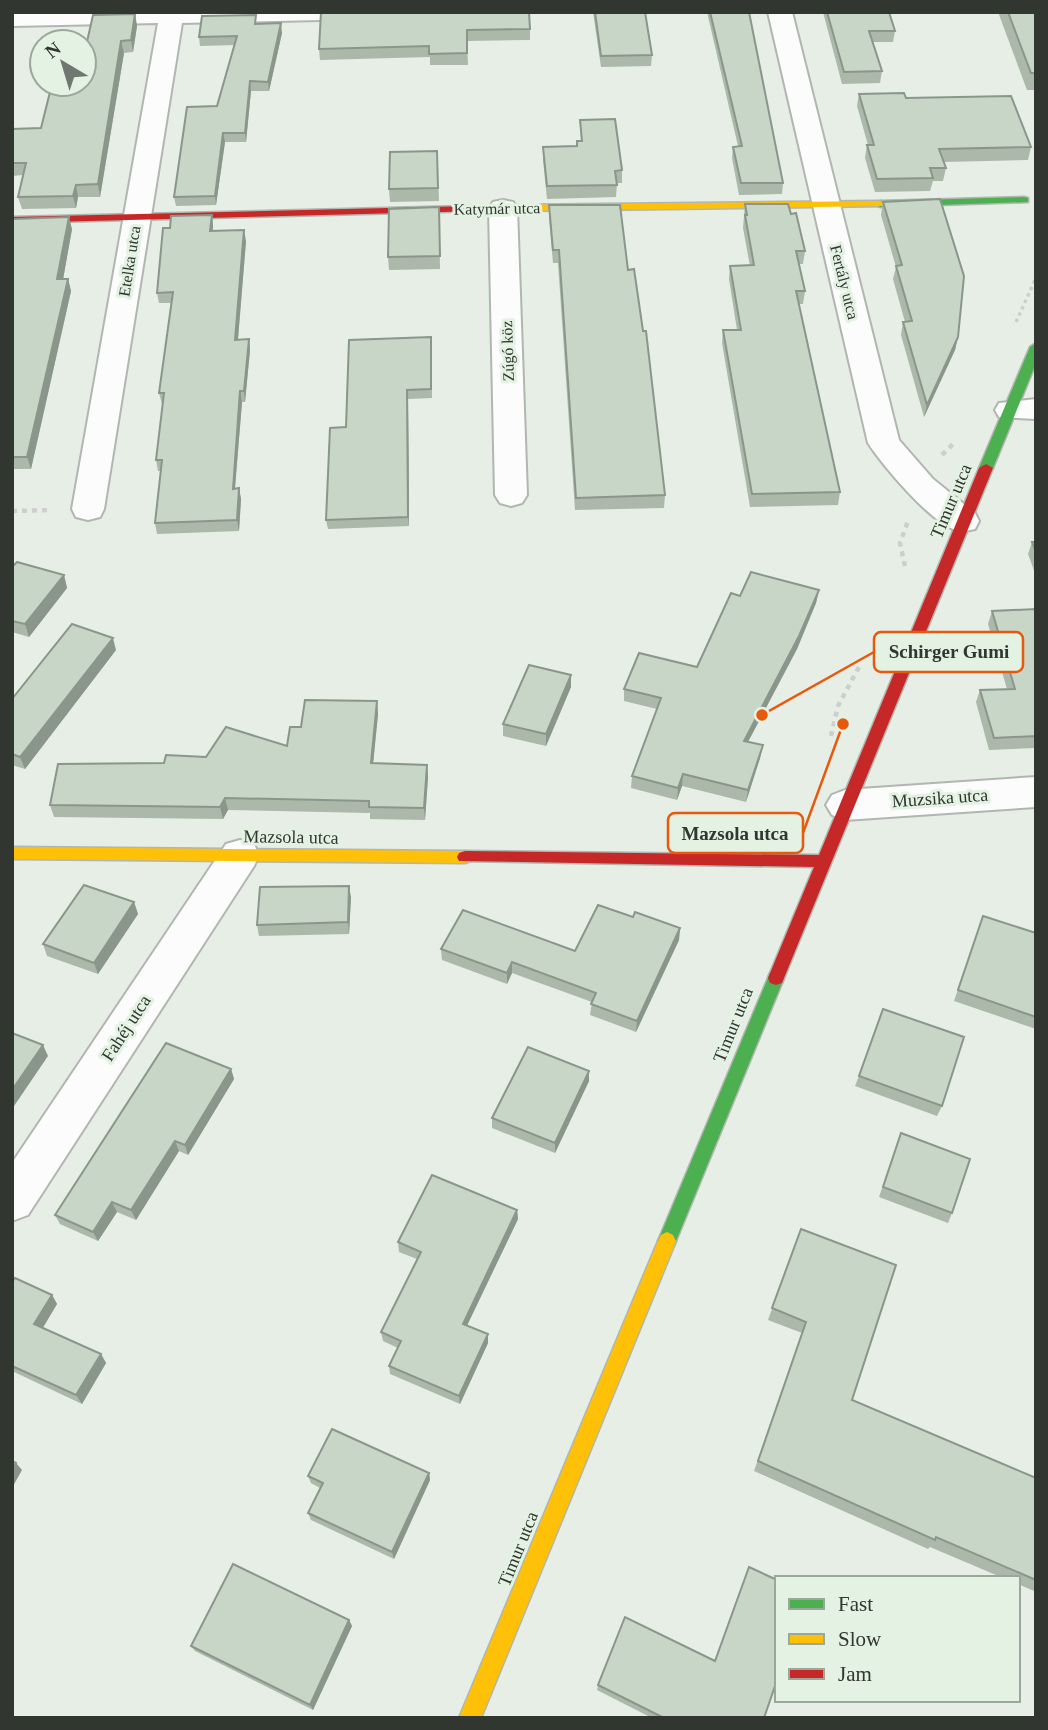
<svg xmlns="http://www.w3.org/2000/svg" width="1048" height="1730" viewBox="0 0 1048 1730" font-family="Georgia,serif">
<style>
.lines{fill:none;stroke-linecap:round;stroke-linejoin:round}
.street-casing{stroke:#b1b6b1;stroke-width:4}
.fast-casing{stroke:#b1b6b1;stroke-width:3}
.slow-casing{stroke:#b1b6b1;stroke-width:3}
.jam-casing{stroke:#b1b6b1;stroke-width:3}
.path-far1{stroke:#cdcfcd;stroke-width:3.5;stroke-dasharray:3.5 3.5;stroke-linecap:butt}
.path{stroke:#cdcfcd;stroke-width:4.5;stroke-dasharray:5 5;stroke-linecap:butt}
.street{fill:#fbfcfb;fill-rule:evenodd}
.fast{fill:#4caf50;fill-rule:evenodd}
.slow{fill:#ffc107;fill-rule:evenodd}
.jam{fill:#c62828;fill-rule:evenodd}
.wall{fill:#abb8aa}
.shaded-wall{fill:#8b968b}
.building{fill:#c7d6c6;stroke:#8b968b;stroke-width:2}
.labels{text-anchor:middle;stroke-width:6;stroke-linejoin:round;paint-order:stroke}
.far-street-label{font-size:16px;fill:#313630;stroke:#e3f2e2}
.street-label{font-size:18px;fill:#313630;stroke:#e3f2e2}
.leader{fill:none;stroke:#e8590c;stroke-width:2.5}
.callout-dot{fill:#e8590c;stroke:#e3f2e2;stroke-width:2.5}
.callout{fill:#e3f2e2;stroke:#e8590c;stroke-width:2.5}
.callout-label{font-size:19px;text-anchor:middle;font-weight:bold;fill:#313630}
</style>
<rect width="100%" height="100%" fill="#e6eee6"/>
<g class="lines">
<defs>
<g id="street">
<path d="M 12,12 L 376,12 L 373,17 L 364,19 L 182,23 L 104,509 L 100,517 L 88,520 L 76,517 L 72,509 L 158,23 L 12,26 Z"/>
<path d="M 768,12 L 792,12 L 899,440 L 933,479 L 975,513 L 979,521 L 975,529 C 967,531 961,533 953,529 C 928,519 883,466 868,443 Z"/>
<path d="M 503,200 L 513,202 L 517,208 L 527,495 L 522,503 L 511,506 L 500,503 L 495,495 L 489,208 L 493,202 Z"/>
<path d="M 1036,399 L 1036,419 L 999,417 L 995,410 L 999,403 Z"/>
<path d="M 1036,777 L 1036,807 L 845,820 L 832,815 L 826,805 L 832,795 L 845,790 Z"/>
<path d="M 240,840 L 254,844 L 259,855 L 254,866 L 28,1215 L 12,1221 L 12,1163 L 226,844 Z"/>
</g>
<g id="fast">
<path d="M 1024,197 L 1028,198 L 1028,202 L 880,207 L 874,204 L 880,201 Z"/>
<path d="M 1036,343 L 1036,363 L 993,468 L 986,472 L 981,471 L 979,468 L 1030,347 Z"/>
<path d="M 776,971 L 782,973 L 784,978 L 676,1241 L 673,1247 L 667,1250 L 661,1247 L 658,1241 L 768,978 L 770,973 Z"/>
</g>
<g id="slow">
<path d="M 880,201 L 884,202 L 884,206 L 515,211 L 509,208 L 515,205 Z"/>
<path d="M 12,847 L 465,851 L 471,853 L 473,857 L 471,861 L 465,863 L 12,859 Z"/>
<path d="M 667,1232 L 673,1235 L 676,1241 L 481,1718 L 459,1718 L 658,1241 L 661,1235 Z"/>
</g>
<g id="jam">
<path d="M 515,205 L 519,206 L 519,210 L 12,223 L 12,217 Z"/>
<path d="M 986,464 L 993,468 L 782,983 L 776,985 L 770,983 L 768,978 L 814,867 L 459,861 L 457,857 L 459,853 L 465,851 L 819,855 L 979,468 Z"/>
</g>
</defs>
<use href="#street" class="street-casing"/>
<use href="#fast" class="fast-casing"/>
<use href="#slow" class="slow-casing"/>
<use href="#jam" class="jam-casing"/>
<path class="path-far1" d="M 1016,322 L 1036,278"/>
<g class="path">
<path d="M 942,455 L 956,441"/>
<path d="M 12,511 L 52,510"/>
<path d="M 905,566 L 900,543 L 908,521"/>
<path d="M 831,736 L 838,706 L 859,667"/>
</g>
<use href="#street" class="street"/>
<use href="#fast" class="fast"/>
<use href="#slow" class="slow"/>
<use href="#jam" class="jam"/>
</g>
<g class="wall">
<path d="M 321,12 L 530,29 L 530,40 L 467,41 L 468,65 L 430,65 L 430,57 L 320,60 L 319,49 Z"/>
<path d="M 593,12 L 645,12 L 652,55 L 651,66 L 601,67 Z"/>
<path d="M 707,12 L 749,12 L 783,183 L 782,194 L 739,195 L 732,158 L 733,147 L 738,146 Z"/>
<path d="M 823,12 L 889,12 L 895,31 L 893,42 L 873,42 L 882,71 L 880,83 L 842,84 Z"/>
<path d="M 998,12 L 1036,12 L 1036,90 L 1027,90 Z"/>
<path d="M 135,14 L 137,26 L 133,52 L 124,53 L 100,197 L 78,197 L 76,208 L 22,209 L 18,197 L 23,175 L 12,176 L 12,129 L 41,128 L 84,84 Z"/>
<path d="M 257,24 L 282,33 L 269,91 L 251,91 L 246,142 L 225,142 L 216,205 L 176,206 L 174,197 L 217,106 L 235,45 L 200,46 L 199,37 Z"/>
<path d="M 859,94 L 906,98 L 1031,147 L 1028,160 L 944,162 L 946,168 L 943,181 L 933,181 L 930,191 L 875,192 L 865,158 L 867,145 L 868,145 L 857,106 Z"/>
<path d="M 580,120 L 622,170 L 622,183 L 617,183 L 616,197 L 547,199 L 543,160 L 543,147 L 577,146 L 577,141 L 581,141 Z"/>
<path d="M 437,151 L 439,201 L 390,202 L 389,189 Z"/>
<path d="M 883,202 L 958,337 L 955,350 L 924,417 L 901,335 L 903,322 L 905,322 L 893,279 L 896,267 L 881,215 Z"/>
<path d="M 745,204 L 791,214 L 805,251 L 803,264 L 799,264 L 805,291 L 803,304 L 799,304 L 840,492 L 838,505 L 750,507 L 722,343 L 723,330 L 737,330 L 729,279 L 730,266 L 750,266 L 743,228 Z"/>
<path d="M 549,205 L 628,270 L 665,495 L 664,508 L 575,510 L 558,263 L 553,263 L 549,218 Z"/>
<path d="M 439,207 L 440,269 L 389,270 L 388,257 Z"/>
<path d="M 212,215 L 213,226 L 213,231 L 246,241 L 238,340 L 249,339 L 250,350 L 245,402 L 242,402 L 235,489 L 239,488 L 241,499 L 239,531 L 157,534 L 155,523 L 161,471 L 158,471 L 156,460 L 163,404 L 162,404 L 159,393 L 172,303 L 159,303 L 157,293 L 170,228 Z"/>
<path d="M 12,224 L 72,229 L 63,279 L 68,279 L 71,291 L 31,469 L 12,469 Z"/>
<path d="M 431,337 L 432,398 L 408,399 L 409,526 L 328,529 L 326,520 L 346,427 Z"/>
<path d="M 1032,542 L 1036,542 L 1036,576 L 1028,554 Z"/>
<path d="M 12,567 L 64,575 L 67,588 L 29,637 L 12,632 Z"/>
<path d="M 819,590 L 816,603 L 797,649 L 748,742 L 763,745 L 760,758 L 746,802 L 682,786 L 677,800 L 631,788 L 632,776 L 657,709 L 624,701 L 624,689 L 697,667 L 740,596 Z"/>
<path d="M 1036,609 L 1036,748 L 989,750 L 976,702 L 980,690 L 1007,689 L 988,624 L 992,611 Z"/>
<path d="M 116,650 L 25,769 L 12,765 L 12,699 Z"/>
<path d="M 571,675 L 571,687 L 546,746 L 503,736 L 503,724 Z"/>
<path d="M 377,701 L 378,714 L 373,763 L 427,765 L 428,777 L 425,820 L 370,819 L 370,813 L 228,810 L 223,819 L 54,817 L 50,805 L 164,763 L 287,746 L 301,727 Z"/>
<path d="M 351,897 L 349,934 L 259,936 L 257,925 Z"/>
<path d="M 134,902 L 138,914 L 98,974 L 47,956 L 43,944 Z"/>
<path d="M 983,916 L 1036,933 L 1036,1029 L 954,1001 Z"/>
<path d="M 633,917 L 680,928 L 679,940 L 636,1032 L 590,1015 L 592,1002 L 512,973 L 507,984 L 442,960 L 441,949 L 575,951 Z"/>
<path d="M 231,1069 L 234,1079 L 188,1155 L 179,1151 L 136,1220 L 117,1212 L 98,1241 L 60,1224 L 55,1215 Z"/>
<path d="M 859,1076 L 942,1106 L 937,1116 L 855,1086 Z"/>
<path d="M 589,1081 L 555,1153 L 492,1128 L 492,1118 Z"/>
<path d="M 901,1133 L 952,1213 L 948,1223 L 879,1197 Z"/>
<path d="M 517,1210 L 518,1219 L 467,1325 L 488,1343 L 460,1404 L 390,1374 L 389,1366 L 398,1348 L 383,1341 L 381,1332 L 417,1259 L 399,1252 L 398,1242 Z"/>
<path d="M 801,1229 L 852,1400 L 1036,1478 L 1036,1589 L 1034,1591 L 1018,1584 L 1018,1578 L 1003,1578 L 930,1547 L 928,1549 L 754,1471 L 802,1333 L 768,1320 Z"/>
<path d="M 12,1282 L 52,1295 L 57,1304 L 43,1328 L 101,1354 L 106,1363 L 82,1404 L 12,1371 Z"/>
<path d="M 429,1473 L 430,1480 L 394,1559 L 311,1520 L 308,1513 L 320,1488 L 311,1483 L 308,1476 Z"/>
<path d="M 349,1620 L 352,1626 L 313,1710 L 195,1651 L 191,1646 Z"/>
<path d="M 598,1685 L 764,1718 L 652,1718 L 597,1690 Z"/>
</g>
<g class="shaded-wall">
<path d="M 135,14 L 137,26 L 133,52 L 131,40 Z"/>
<path d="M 281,23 L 282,33 L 269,91 L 268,82 Z"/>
<path d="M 121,41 L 124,53 L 100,197 L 98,184 Z"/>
<path d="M 250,81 L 251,91 L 246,142 L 245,133 Z"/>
<path d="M 223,133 L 225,142 L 216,205 L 215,196 Z"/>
<path d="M 76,185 L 78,197 L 76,208 L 73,196 Z"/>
<path d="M 212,215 L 213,226 L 211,242 L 210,231 Z"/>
<path d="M 69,217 L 72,229 L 61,291 L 57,279 Z"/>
<path d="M 244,230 L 246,241 L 237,350 L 235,340 Z"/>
<path d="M 68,279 L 71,291 L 31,469 L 27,457 Z"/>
<path d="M 958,337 L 955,350 L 924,417 L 927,405 Z"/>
<path d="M 249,339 L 250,350 L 245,402 L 244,391 Z"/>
<path d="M 407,390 L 408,399 L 409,526 L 408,517 Z"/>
<path d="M 240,391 L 242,402 L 234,499 L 233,489 Z"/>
<path d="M 239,488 L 241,499 L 239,531 L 237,520 Z"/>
<path d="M 64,575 L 67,588 L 29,637 L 25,624 Z"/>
<path d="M 819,590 L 816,603 L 797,649 L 742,753 L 744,741 Z"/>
<path d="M 113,638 L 116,650 L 25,769 L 20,757 Z"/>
<path d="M 571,675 L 571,687 L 546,746 L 546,734 Z"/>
<path d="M 377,701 L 378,714 L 372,775 L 371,763 Z"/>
<path d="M 763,745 L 760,758 L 746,802 L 748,790 Z"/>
<path d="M 427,765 L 428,777 L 425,820 L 424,808 Z"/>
<path d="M 683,774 L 682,786 L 677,800 L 678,788 Z"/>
<path d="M 225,798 L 228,810 L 223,819 L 220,807 Z"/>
<path d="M 349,886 L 351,897 L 349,934 L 348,922 Z"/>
<path d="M 134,902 L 138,914 L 98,974 L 94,963 Z"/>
<path d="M 680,928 L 679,940 L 636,1032 L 637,1021 Z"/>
<path d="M 512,962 L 512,973 L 507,984 L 507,973 Z"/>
<path d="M 43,1045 L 48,1056 L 12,1109 L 12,1090 Z"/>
<path d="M 231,1069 L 234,1079 L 188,1155 L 185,1145 Z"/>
<path d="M 589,1071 L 589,1081 L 555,1153 L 555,1143 Z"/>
<path d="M 175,1141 L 179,1151 L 136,1220 L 131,1210 Z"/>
<path d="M 112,1202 L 117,1212 L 98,1241 L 93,1232 Z"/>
<path d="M 517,1210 L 518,1219 L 464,1332 L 463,1324 Z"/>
<path d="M 52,1295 L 57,1304 L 40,1332 L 34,1324 Z"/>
<path d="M 488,1334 L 488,1343 L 460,1404 L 459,1396 Z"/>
<path d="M 101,1354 L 106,1363 L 82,1404 L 76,1395 Z"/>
<path d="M 16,1463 L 22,1470 L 12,1488 L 12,1470 Z"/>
<path d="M 429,1473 L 430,1480 L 394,1559 L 392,1552 Z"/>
<path d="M 349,1620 L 352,1626 L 313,1710 L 310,1705 Z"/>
</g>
<g class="building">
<path d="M 321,12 L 529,12 L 530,29 L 467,30 L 467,53 L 429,54 L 429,46 L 319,49 Z"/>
<path d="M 595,12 L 645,12 L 652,55 L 601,56 Z"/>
<path d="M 710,12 L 749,12 L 783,183 L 741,183 L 733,147 L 742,146 Z"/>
<path d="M 827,12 L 889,12 L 895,31 L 869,31 L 882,71 L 844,72 Z"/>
<path d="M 1008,12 L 1036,12 L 1036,73 L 1031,73 Z"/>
<path d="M 135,14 L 131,40 L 121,41 L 98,184 L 76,185 L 73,196 L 18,197 L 26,163 L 12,163 L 12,129 L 41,128 L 52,84 L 84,84 L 84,55 L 93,15 Z"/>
<path d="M 256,15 L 255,24 L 281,23 L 268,82 L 250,81 L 245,133 L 223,133 L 215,196 L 174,197 L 187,107 L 217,106 L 237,36 L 199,37 L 202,16 Z"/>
<path d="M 904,93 L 906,98 L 1011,96 L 1031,147 L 939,149 L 946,168 L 930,168 L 933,178 L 877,179 L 867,145 L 874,145 L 859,94 Z"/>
<path d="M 615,119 L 622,170 L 615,171 L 617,185 L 547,186 L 543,147 L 577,146 L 577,141 L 582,141 L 580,120 Z"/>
<path d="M 437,151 L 438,188 L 389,189 L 390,152 Z"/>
<path d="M 940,199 L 964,276 L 958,337 L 927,405 L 903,322 L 912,321 L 896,266 L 902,265 L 883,202 Z"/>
<path d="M 745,204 L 788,204 L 791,214 L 796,213 L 805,251 L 796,251 L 805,291 L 796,291 L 840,492 L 752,494 L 723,330 L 741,330 L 730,266 L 754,265 L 745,215 L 747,215 Z"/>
<path d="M 549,205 L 620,205 L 628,270 L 634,269 L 643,331 L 646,331 L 665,495 L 576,498 L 559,250 L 553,250 Z"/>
<path d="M 439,207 L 440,256 L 388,257 L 389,209 Z"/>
<path d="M 212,215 L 210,231 L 244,230 L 235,340 L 249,339 L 244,391 L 240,391 L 233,489 L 239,488 L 237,520 L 155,523 L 162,460 L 156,460 L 164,393 L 159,393 L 173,292 L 157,293 L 163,228 L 170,228 L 171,216 Z"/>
<path d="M 69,217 L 57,279 L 68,279 L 27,457 L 12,457 L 12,224 L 13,219 Z"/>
<path d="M 431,337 L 431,389 L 407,390 L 408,517 L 326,520 L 330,428 L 346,427 L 349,340 Z"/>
<path d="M 1032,542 L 1036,542 L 1036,552 Z"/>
<path d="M 17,562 L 64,575 L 25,624 L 12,621 L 12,567 Z"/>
<path d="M 751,572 L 819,590 L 799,636 L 744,741 L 763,745 L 748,790 L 683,774 L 678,788 L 632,776 L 661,698 L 624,689 L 639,653 L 697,667 L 731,593 L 740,596 Z"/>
<path d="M 1036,609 L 1036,736 L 994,738 L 980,690 L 1015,689 L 992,611 Z"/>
<path d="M 72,624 L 113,638 L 20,757 L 12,754 L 12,699 Z"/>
<path d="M 529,665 L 571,675 L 546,734 L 503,724 Z"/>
<path d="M 305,700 L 377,701 L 371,763 L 427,765 L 424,808 L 369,807 L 369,801 L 225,798 L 220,807 L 50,805 L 58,764 L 164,763 L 166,755 L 206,757 L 226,727 L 287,746 L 290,727 L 301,727 Z"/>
<path d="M 84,885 L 134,902 L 94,963 L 43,944 Z"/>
<path d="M 349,886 L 348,922 L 257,925 L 260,887 Z"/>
<path d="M 598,905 L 633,917 L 635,912 L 680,928 L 637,1021 L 591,1004 L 596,993 L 512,962 L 507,973 L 441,949 L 463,910 L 575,951 Z"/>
<path d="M 983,916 L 1036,933 L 1036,1017 L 958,990 Z"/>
<path d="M 883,1009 L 964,1037 L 942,1106 L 859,1076 Z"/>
<path d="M 12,1033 L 43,1045 L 12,1090 Z"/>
<path d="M 166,1043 L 231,1069 L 185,1145 L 175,1141 L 131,1210 L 112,1202 L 93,1232 L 55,1215 Z"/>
<path d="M 528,1047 L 589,1071 L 555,1143 L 492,1118 Z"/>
<path d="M 901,1133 L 970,1159 L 952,1213 L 883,1187 Z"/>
<path d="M 432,1175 L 517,1210 L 463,1324 L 488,1334 L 459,1396 L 389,1366 L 401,1341 L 381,1332 L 421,1252 L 398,1242 Z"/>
<path d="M 801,1229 L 896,1265 L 852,1400 L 1036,1478 L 1036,1580 L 936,1537 L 935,1540 L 758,1461 L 806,1322 L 772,1308 Z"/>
<path d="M 15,1278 L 52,1295 L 34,1324 L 101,1354 L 76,1395 L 12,1366 L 12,1282 Z"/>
<path d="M 332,1429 L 429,1473 L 392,1552 L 308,1513 L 323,1483 L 308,1476 Z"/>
<path d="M 12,1461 L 16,1463 L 12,1470 Z"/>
<path d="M 233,1564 L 349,1620 L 310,1705 L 191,1646 Z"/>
<path d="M 749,1567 L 777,1580 L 777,1680 L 764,1718 L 664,1718 L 598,1685 L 625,1617 L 715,1661 Z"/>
</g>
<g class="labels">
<g class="far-street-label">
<text transform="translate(497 208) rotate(-1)" y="6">Katymár utca</text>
<text transform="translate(129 261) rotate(-81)" y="6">Etelka utca</text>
<text transform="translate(845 282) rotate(76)" y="6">Fertály utca</text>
<text transform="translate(507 351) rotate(-92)" y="6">Zúgó köz</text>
</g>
<g class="street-label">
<text transform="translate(951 501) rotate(-67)" y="6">Timur utca</text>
<text transform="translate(940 798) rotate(-4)" y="6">Muzsika utca</text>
<text transform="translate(291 837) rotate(1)" y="6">Mazsola utca</text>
<text transform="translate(733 1025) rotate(-68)" y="6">Timur utca</text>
<text transform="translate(126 1028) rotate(-57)" y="6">Fahéj utca</text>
<text transform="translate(518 1549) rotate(-68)" y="6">Timur utca</text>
</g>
</g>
<path class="leader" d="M762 715L874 652M843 724L803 833"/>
<g class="callout-dot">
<circle cx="762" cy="715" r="7"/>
<circle cx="843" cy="724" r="7"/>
</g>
<g class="callout">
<rect x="874" y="632" width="149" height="40" rx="7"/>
<rect x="668" y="813" width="135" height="40" rx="7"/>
</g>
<g class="callout-label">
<text x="949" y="658">Schirger Gumi</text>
<text x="735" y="840">Mazsola utca</text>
</g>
<rect width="1048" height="1730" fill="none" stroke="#313630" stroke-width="28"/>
<rect x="775" y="1576" width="245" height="126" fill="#e3f2e2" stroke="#9ca79b" stroke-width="2"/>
<rect x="789" y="1599" width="35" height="10" fill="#4caf50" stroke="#9ca79b" stroke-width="2"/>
<text x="838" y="1611" font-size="21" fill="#313630">Fast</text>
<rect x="789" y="1634" width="35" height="10" fill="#ffc107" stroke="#9ca79b" stroke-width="2"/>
<text x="838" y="1646" font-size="21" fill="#313630">Slow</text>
<rect x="789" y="1669" width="35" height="10" fill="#c62828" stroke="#9ca79b" stroke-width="2"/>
<text x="838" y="1681" font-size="21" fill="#313630">Jam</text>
<g transform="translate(63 63) rotate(322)"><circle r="33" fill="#e3f2e2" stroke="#9ca79b" stroke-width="2"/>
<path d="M0-5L12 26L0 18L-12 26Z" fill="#707670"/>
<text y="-10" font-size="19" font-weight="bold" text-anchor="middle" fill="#313630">N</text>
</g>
</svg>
